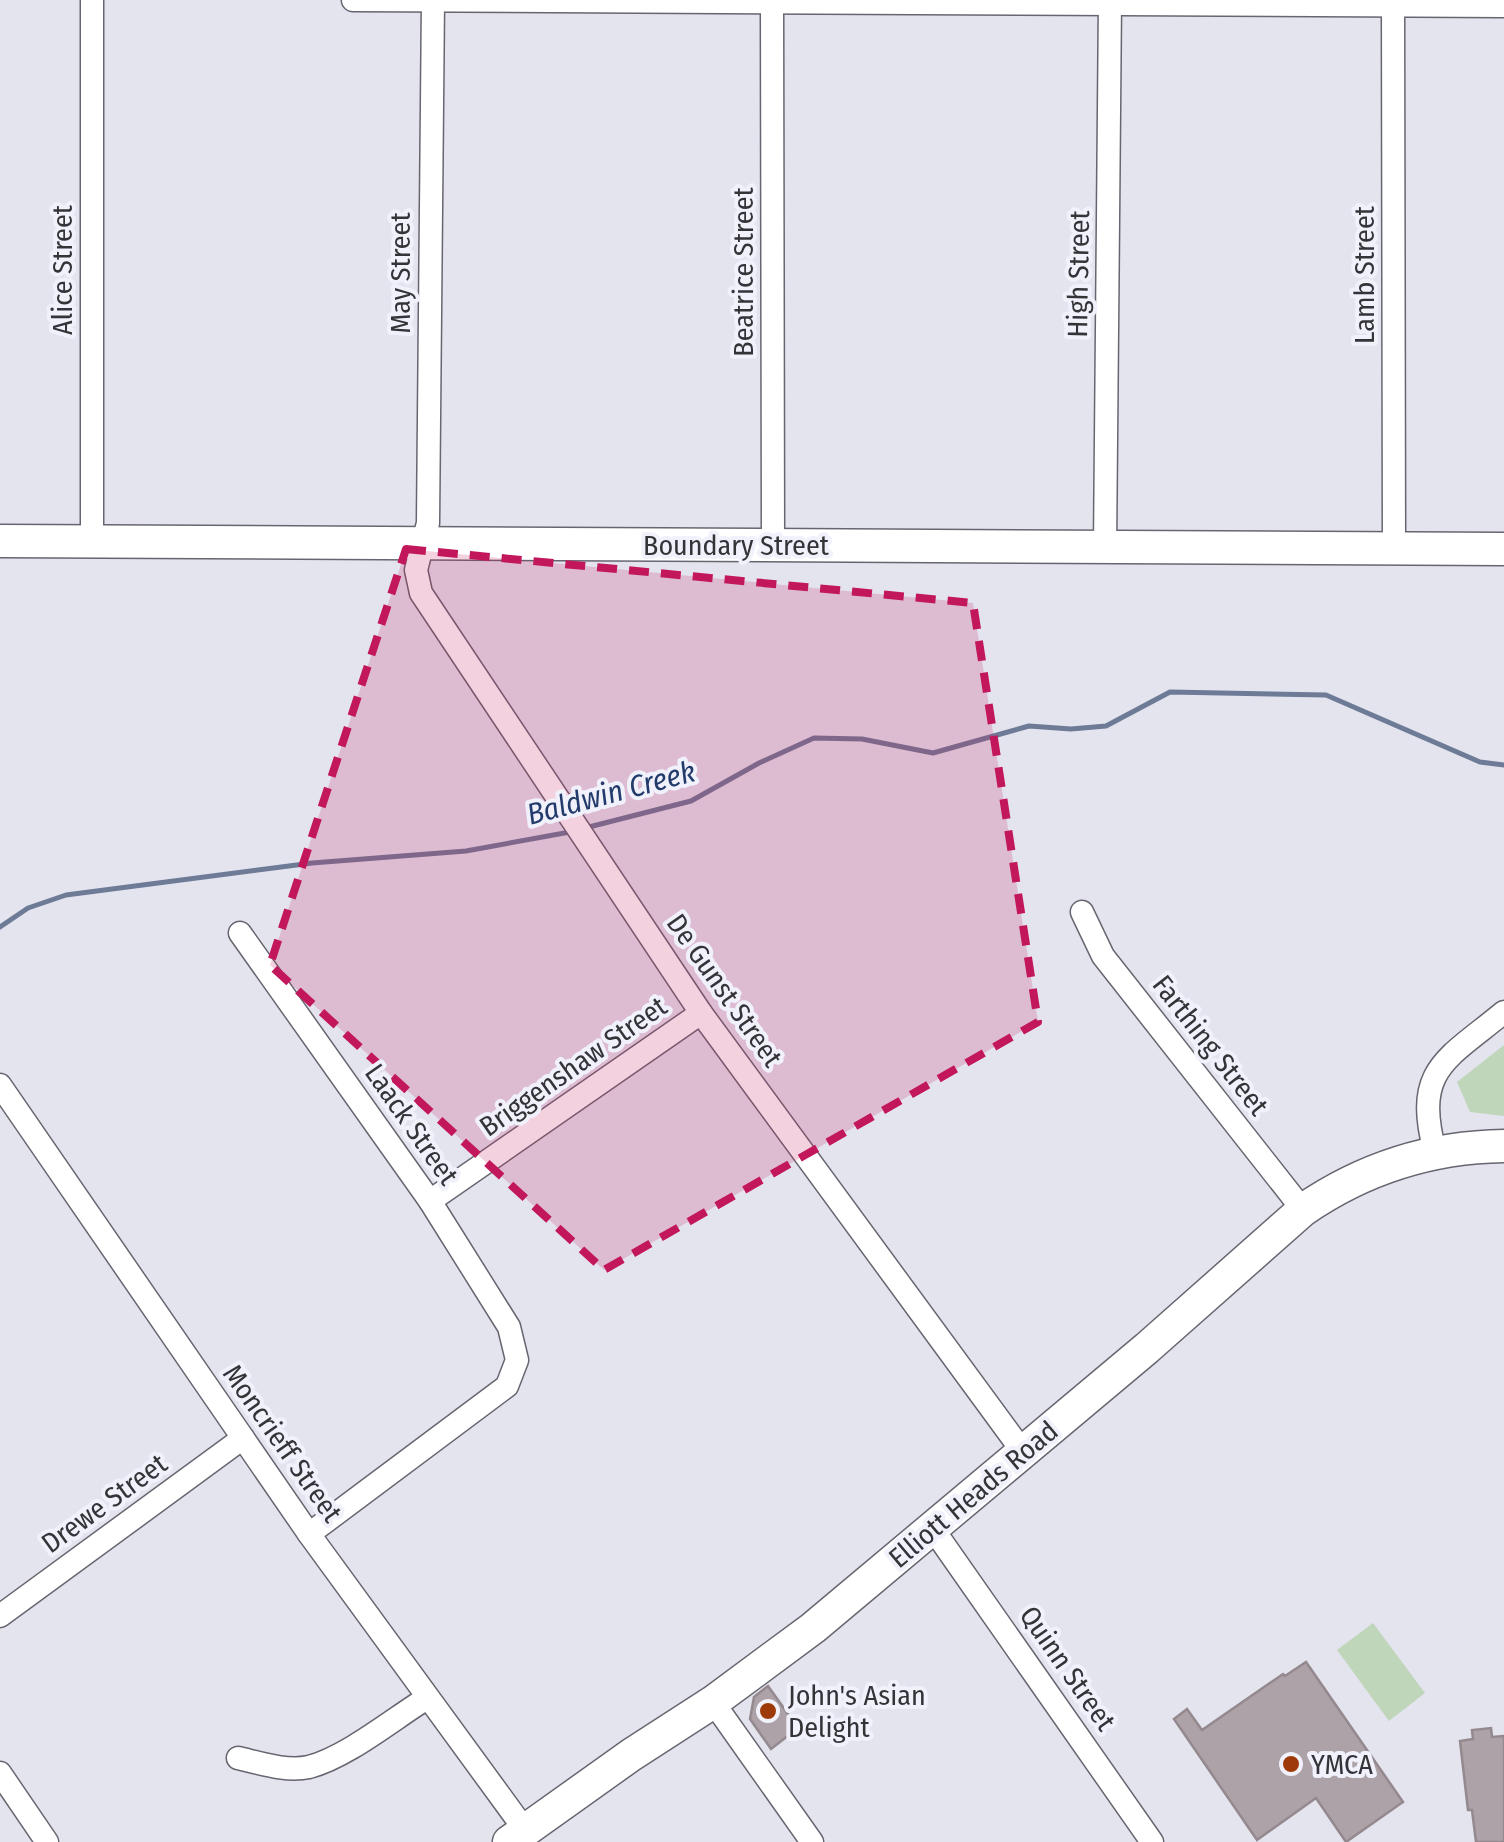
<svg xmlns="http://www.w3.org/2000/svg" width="1504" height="1842" viewBox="0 0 1504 1842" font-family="'Fira Sans Condensed',sans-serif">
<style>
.green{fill:#c0d6ba}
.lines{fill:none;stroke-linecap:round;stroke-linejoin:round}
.stream{stroke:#6d7b96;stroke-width:5}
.building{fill:#ada2a7;stroke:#94898e;stroke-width:2.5}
.street-casing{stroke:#676670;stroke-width:25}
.secondary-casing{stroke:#676670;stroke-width:35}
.street{stroke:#fff;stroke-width:22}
.secondary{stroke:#fff;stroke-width:32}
.marked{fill:#c2185b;fill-opacity:0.2;stroke:#c2185b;stroke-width:8;stroke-dasharray:20 12;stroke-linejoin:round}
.poi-dot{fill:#9e3a0a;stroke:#f1f1fc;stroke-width:4}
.labels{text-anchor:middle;stroke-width:8;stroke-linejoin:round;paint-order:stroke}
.street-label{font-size:28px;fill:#343438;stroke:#f1f1fc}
.poi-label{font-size:28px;fill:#343438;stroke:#f1f1fc;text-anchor:start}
.water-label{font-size:30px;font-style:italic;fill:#223b6a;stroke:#f1f1fc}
</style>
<rect width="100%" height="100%" fill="#e4e4ef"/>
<g class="green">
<path d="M 1504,1045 L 1504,1116 L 1470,1112 L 1457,1082 Z"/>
<path d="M 1373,1623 L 1425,1693 L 1389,1721 L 1337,1650 Z"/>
</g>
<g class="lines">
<g class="stream">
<path d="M 585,828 L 691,801 L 759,763 L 814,738 L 862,739 L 933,753 L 1029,726 L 1071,729 L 1106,726 L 1170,692 L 1326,695 L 1480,762 L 1504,765"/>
<path d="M 0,927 L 28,908 L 66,895 L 312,863 L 466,851 L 570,832"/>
</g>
</g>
<g class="building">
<path d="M 1306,1662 L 1403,1802 L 1346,1842 L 1316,1798 L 1257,1840 L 1174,1719 L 1187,1709 L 1202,1730 L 1283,1674 L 1285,1676 Z"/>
<path d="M 768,1686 L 798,1728 L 771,1749 L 750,1719 L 754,1697 Z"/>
<path d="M 1491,1728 L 1492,1737 L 1504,1736 L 1504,1842 L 1476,1842 L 1472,1810 L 1468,1810 L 1460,1741 L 1473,1739 L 1472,1730 Z"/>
</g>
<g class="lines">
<defs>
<g id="street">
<path d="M 92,0 L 92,541"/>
<path d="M 353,0 L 1504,6"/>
<path d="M 433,0 L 428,523 L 416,570 L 421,593 L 701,1013 L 1023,1452"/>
<path d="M 772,0 L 773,544"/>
<path d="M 1393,0 L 1394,550"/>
<path d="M 1105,549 L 1110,0"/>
<path d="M 1082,912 L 1103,956 L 1303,1210"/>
<path d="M 240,933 L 430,1201 L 509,1327 L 517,1360 L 507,1386 L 309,1534"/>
<path d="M 0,1085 L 309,1534 L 525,1830"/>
<path d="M 1435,1152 C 1413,1069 1446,1060 1504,1012"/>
<path d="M 430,1201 L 701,1013"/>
<path d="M 933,1529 L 1152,1842"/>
<path d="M 0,1616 L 243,1438"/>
<path d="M 713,1702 L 812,1842"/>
<path d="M 238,1758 C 260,1763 286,1772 309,1767 C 347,1757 393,1719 427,1698"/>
<path d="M 0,1773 L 47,1842"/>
</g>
<g id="secondary">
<path d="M 0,541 L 1504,549"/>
<path d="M 509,1842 L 631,1755 L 713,1702 L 813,1628 L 1147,1348 L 1303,1210 C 1364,1168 1429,1147 1504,1146"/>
</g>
</defs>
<use href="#street" class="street-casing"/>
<use href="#secondary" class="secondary-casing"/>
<use href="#street" class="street"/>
<use href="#secondary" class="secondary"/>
</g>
<path class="marked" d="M 406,549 L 973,603 L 1038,1022 L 604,1270 L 270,965 Z"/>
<g class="poi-dot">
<circle cx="768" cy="1711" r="10"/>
<circle cx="1291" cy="1764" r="10"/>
</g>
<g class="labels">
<g class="street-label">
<text transform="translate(62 270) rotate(-90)" y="10">Alice Street</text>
<text transform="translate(743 272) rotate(-90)" y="10">Beatrice Street</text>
<text transform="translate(400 273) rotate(-90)" y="10">May Street</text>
<text transform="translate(1078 274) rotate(-89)" y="10">High Street</text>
<text transform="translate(1364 275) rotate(-90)" y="10">Lamb Street</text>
<text x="736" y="555">Boundary Street</text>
<text transform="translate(725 990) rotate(55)" y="10">De Gunst Street</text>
<text transform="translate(1211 1045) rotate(52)" y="10">Farthing Street</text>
<text transform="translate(573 1066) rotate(-35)" y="10">Briggenshaw Street</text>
<text transform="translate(412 1124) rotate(55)" y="10">Laack Street</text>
<text transform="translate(283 1443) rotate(55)" y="10">Moncrieff Street</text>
<text transform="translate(973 1494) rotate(-40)" y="10">Elliott Heads Road</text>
<text transform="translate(104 1503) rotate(-36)" y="10">Drewe Street</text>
<text transform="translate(1068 1668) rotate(55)" y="10">Quinn Street</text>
</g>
<g class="poi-label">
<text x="788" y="1705">John's Asian<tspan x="788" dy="32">Delight</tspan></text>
<text x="1311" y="1774">YMCA</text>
</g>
<g class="water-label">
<text transform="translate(611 793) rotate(-15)" y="10">Baldwin Creek</text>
</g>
</g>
</svg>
